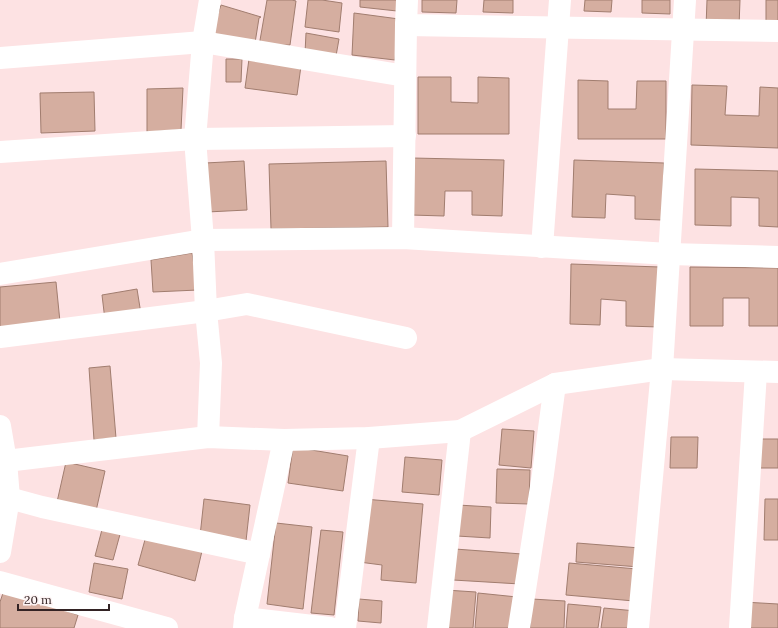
<svg xmlns="http://www.w3.org/2000/svg" width="778" height="628" viewBox="0 0 778 628" font-family="Lora,serif">
<style>
.building{fill:#d5aea0;stroke:#a17d6f}
.lines{fill:none;stroke-linecap:round;stroke-linejoin:round}
.street{stroke:#fff;stroke-width:22}
</style>
<rect width="100%" height="100%" fill="#fde2e3"/>
<g class="building">
<path d="M 267,0 L 292,0 L 296,1 L 290,45 L 259,46 Z"/>
<path d="M 308,0 L 322,0 L 342,3 L 339,32 L 305,27 Z"/>
<path d="M 360,0 L 398,0 L 397,11 L 360,7 Z"/>
<path d="M 422,0 L 457,0 L 456,13 L 422,12 Z"/>
<path d="M 484,0 L 513,0 L 513,13 L 483,12 Z"/>
<path d="M 585,0 L 612,0 L 611,12 L 584,11 Z"/>
<path d="M 642,0 L 670,0 L 670,14 L 642,13 Z"/>
<path d="M 707,0 L 740,0 L 739,27 L 706,27 Z"/>
<rect x="766" y="0" width="12" height="28"/>
<path d="M 221,5 L 261,17 L 259,18 L 255,43 L 210,38 Z"/>
<path d="M 354,13 L 399,19 L 395,60 L 352,55 Z"/>
<path d="M 306,33 L 339,39 L 336,56 L 305,53 Z"/>
<path d="M 226,59 L 242,59 L 241,82 L 226,82 Z"/>
<path d="M 249,59 L 301,66 L 297,95 L 245,88 Z"/>
<path d="M 418,77 L 451,77 L 451,102 L 478,103 L 478,77 L 509,78 L 509,134 L 418,134 Z"/>
<path d="M 578,80 L 608,81 L 608,109 L 636,109 L 637,81 L 666,81 L 666,139 L 578,139 Z"/>
<path d="M 692,85 L 727,86 L 725,115 L 759,116 L 760,87 L 778,88 L 778,148 L 691,145 Z"/>
<path d="M 183,88 L 181,130 L 147,132 L 147,89 Z"/>
<path d="M 94,92 L 95,131 L 41,133 L 40,93 Z"/>
<path d="M 412,158 L 504,160 L 502,216 L 472,215 L 472,191 L 445,191 L 444,216 L 411,215 Z"/>
<path d="M 574,160 L 664,163 L 662,220 L 635,219 L 635,196 L 606,194 L 605,218 L 572,217 Z"/>
<path d="M 244,161 L 247,210 L 207,212 L 205,163 Z"/>
<path d="M 386,161 L 388,227 L 271,229 L 269,164 Z"/>
<path d="M 695,169 L 778,171 L 778,227 L 759,226 L 759,198 L 731,197 L 731,226 L 695,225 Z"/>
<path d="M 192,253 L 198,290 L 153,292 L 151,260 Z"/>
<path d="M 571,264 L 660,267 L 659,327 L 626,326 L 626,301 L 601,299 L 600,325 L 570,324 Z"/>
<path d="M 690,267 L 778,268 L 778,326 L 749,326 L 749,298 L 723,298 L 723,326 L 690,326 Z"/>
<path d="M 56,282 L 60,322 L 0,328 L 0,287 Z"/>
<path d="M 137,289 L 141,314 L 105,320 L 102,295 Z"/>
<path d="M 110,366 L 116,438 L 94,440 L 89,368 Z"/>
<path d="M 502,429 L 534,431 L 531,468 L 499,465 Z"/>
<path d="M 671,437 L 698,437 L 697,468 L 670,468 Z"/>
<rect x="759" y="439" width="19" height="29"/>
<path d="M 293,447 L 348,456 L 343,491 L 288,483 Z"/>
<path d="M 405,457 L 442,460 L 439,495 L 402,492 Z"/>
<path d="M 66,462 L 105,471 L 96,511 L 57,502 Z"/>
<path d="M 497,469 L 530,470 L 529,504 L 496,503 Z"/>
<path d="M 204,499 L 250,505 L 246,541 L 200,536 Z"/>
<path d="M 364,499 L 423,504 L 416,583 L 381,580 L 382,565 L 359,562 Z"/>
<path d="M 765,499 L 778,499 L 778,540 L 764,540 Z"/>
<path d="M 458,505 L 491,507 L 490,538 L 457,536 Z"/>
<path d="M 104,522 L 122,527 L 113,560 L 95,556 Z"/>
<path d="M 276,523 L 312,527 L 303,609 L 267,604 Z"/>
<path d="M 321,530 L 343,532 L 334,615 L 311,613 Z"/>
<path d="M 146,536 L 202,551 L 195,581 L 138,565 Z"/>
<path d="M 577,543 L 640,548 L 639,567 L 576,562 Z"/>
<path d="M 455,549 L 522,554 L 520,584 L 453,580 Z"/>
<path d="M 94,563 L 128,569 L 122,599 L 89,592 Z"/>
<path d="M 569,563 L 637,569 L 634,601 L 566,595 Z"/>
<path d="M 4,590 L 78,615 L 74,628 L 0,628 L 0,602 Z"/>
<path d="M 445,590 L 476,592 L 473,628 L 442,628 Z"/>
<path d="M 478,593 L 517,597 L 515,628 L 475,628 Z"/>
<path d="M 359,599 L 382,601 L 381,623 L 358,621 Z"/>
<path d="M 532,599 L 565,601 L 564,628 L 530,628 Z"/>
<path d="M 743,602 L 778,604 L 778,628 L 741,628 Z"/>
<path d="M 568,604 L 601,607 L 598,628 L 566,628 Z"/>
<path d="M 604,608 L 636,611 L 634,628 L 601,628 Z"/>
</g>
<g class="lines">
<g class="street">
<path d="M 407,0 L 406,25 L 778,31"/>
<path d="M 0,58 L 203,42 L 405,76"/>
<path d="M 0,152 L 195,139 L 405,136"/>
<path d="M 403,238 L 406,25"/>
<path d="M 542,247 L 560,0"/>
<path d="M 0,274 L 203,240 L 403,238 L 669,254 L 778,257"/>
<path d="M 0,337 L 206,311 L 247,304 L 406,338"/>
<path d="M 0,426 L 6,461 L 9,498 L 0,552"/>
<path d="M 208,437 L 211,363 L 206,311 L 203,240 L 195,139 L 203,42 L 210,0"/>
<path d="M 6,461 L 208,437 L 284,440 L 369,438 L 460,431 L 555,384 L 662,369 L 778,372"/>
<path d="M 9,498 L 42,507 L 259,554"/>
<path d="M 0,582 L 167,628"/>
<path d="M 245,618 L 330,628"/>
<path d="M 244,628 L 245,618 L 284,440"/>
<path d="M 345,628 L 369,438"/>
<path d="M 438,628 L 460,431"/>
<path d="M 519,628 L 543,474 L 555,384"/>
<path d="M 638,628 L 662,369 L 685,0"/>
<path d="M 740,628 L 756,372"/>
</g>
</g>
<path d="M18 604v6h91v-6" fill="none" stroke="#332324" stroke-width="2"/>
<text x="24" y="604" font-size="12" fill="#332324" stroke="#fdf4f4" stroke-width="3" paint-order="stroke">20 m</text>
</svg>
